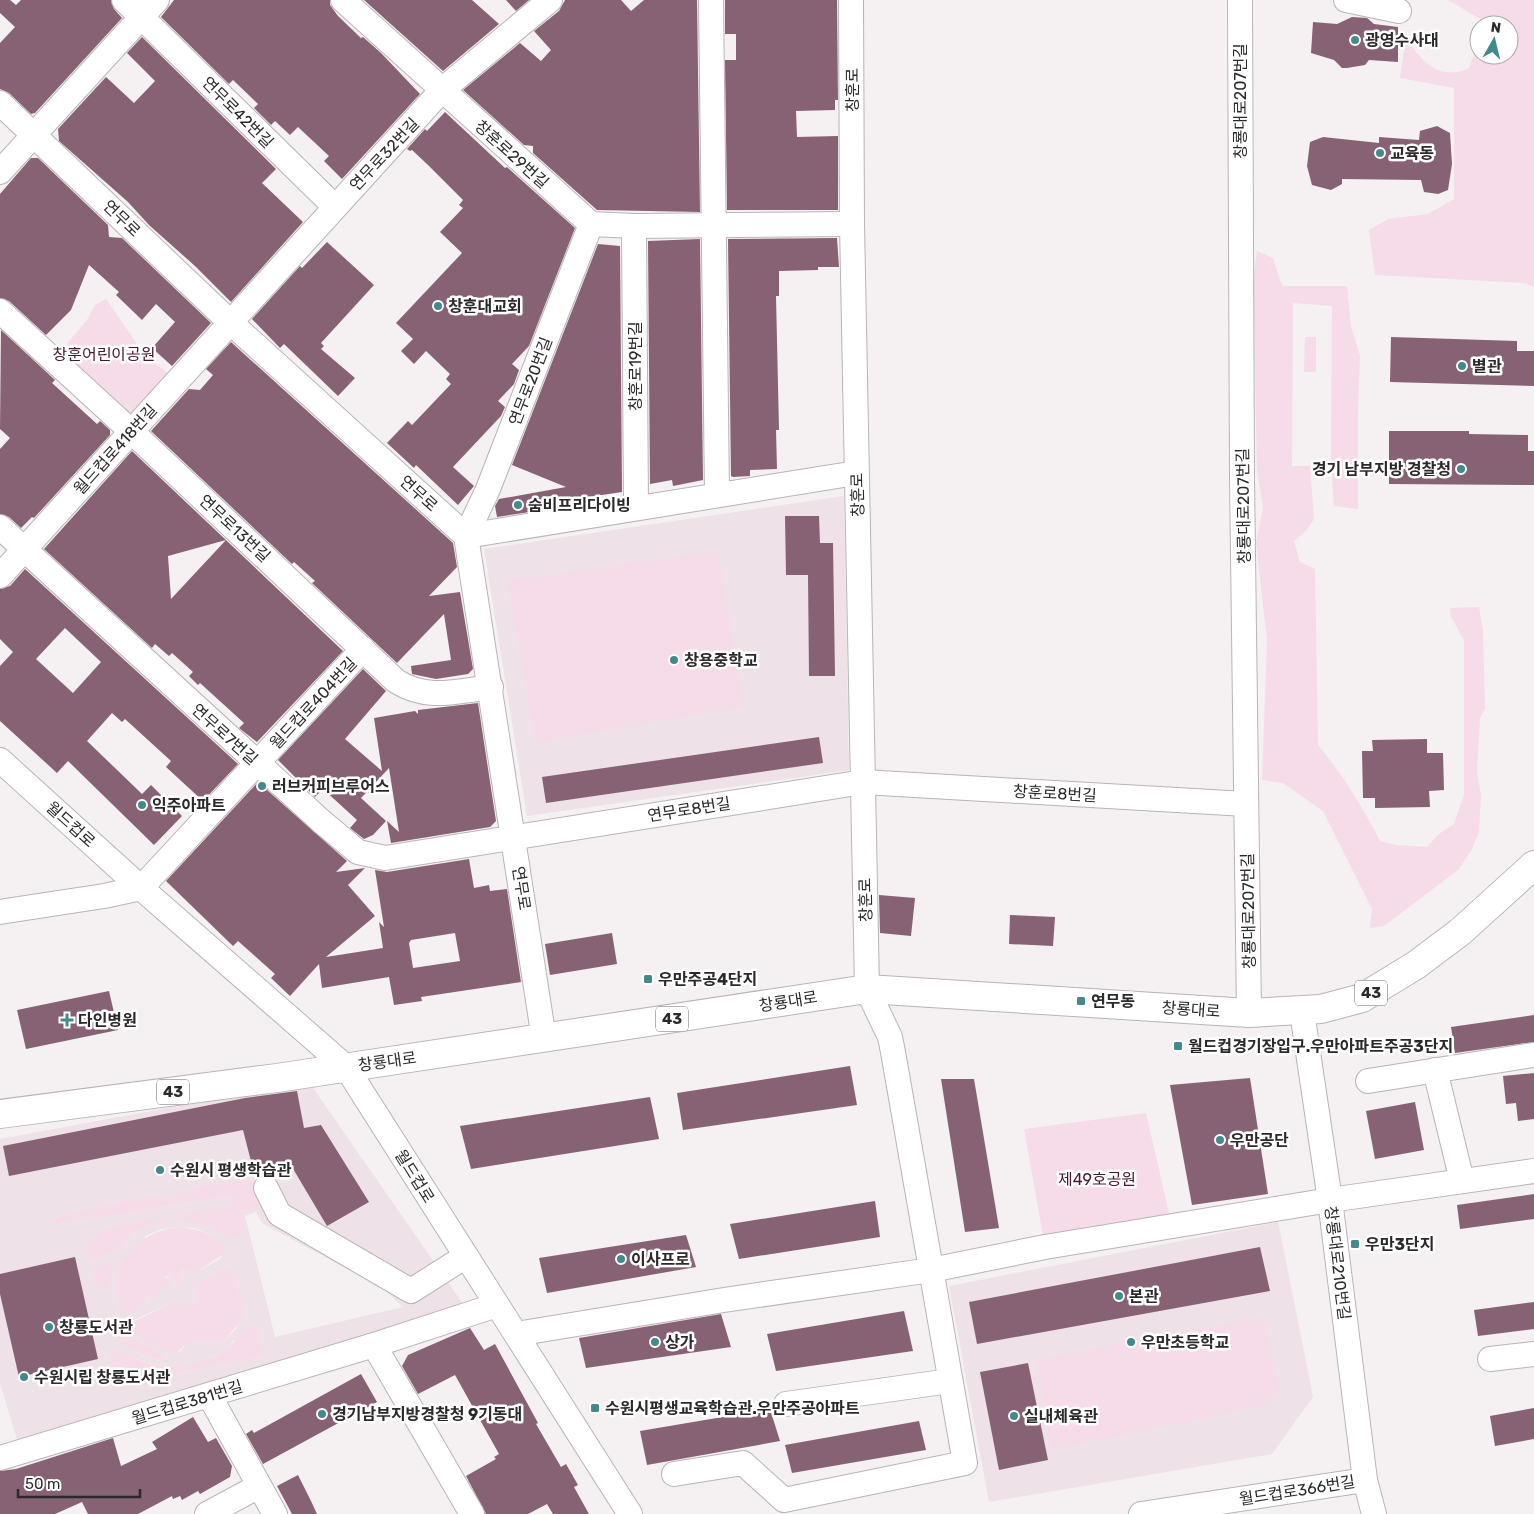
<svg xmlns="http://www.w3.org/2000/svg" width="1534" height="1514" viewBox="0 0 1534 1514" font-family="Rubik,'Noto Sans KR',sans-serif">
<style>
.built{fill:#eee1e7;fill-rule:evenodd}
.green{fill:#f5dce8}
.building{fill:#866274;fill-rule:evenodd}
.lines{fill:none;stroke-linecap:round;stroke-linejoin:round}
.minor-casing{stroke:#b9b4b6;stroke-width:26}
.major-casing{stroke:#b9b4b6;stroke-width:30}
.minor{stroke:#fff;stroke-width:24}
.major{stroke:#fff;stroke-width:28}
.poi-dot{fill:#428a8b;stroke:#fff;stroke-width:2}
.labels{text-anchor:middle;stroke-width:5;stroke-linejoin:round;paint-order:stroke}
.shield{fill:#fff;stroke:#6b696a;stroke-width:1}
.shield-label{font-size:15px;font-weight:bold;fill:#2b292a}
.poi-label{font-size:16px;font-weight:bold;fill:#2b292a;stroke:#fff;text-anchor:start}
.street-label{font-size:16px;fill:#2b292a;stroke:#fff}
.park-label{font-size:16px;fill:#471633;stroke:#fff}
</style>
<rect width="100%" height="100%" fill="#f5f0f2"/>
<g class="built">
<path d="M 844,496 L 849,770 L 527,816 L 484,549 Z"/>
<path d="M 303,1083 L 311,1085 L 466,1308 L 19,1446 L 0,1383 L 0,1139 ZM 250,1177 L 260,1207 L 241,1211 L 222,1232 L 207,1224 L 190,1219 L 173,1219 L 174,1214 L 235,1205 L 235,1196 L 52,1225 L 52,1219 L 80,1210 L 157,1194 L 161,1199 L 172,1196 L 179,1191 ZM 256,1212 L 262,1223 L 384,1289 L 403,1307 L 275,1337 L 245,1216 ZM 164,1218 L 164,1221 L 140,1230 L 121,1249 L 89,1262 L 84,1243 L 107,1228 ZM 178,1227 L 195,1228 L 211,1235 L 227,1248 L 220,1259 L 195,1273 L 184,1269 L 176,1278 L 170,1273 L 157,1292 L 146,1300 L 145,1236 L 161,1229 ZM 113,1264 L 110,1270 L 108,1287 L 92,1268 ZM 227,1266 L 231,1268 L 245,1309 L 236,1329 L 224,1341 L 197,1340 L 186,1344 L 180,1352 L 131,1321 L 177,1301 L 194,1304 L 205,1279 ZM 133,1338 L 153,1352 L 167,1357 L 160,1361 L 130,1350 ZM 234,1340 L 262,1357 L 120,1384 L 116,1348 L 127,1356 L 153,1364 L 175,1367 L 198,1364 L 227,1349 Z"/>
<path d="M 1278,1222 L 1313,1397 L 1272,1454 L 989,1502 L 949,1286 Z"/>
</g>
<g class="green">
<path d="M 1448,0 L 1534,0 L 1534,287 L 1524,283 L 1375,275 L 1369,230 L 1388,219 L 1428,214 L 1454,199 L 1454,88 L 1400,78 L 1406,36 C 1420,61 1439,82 1469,68 L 1479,39 L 1479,55 L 1509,55 L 1509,25 L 1481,25 L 1482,20 Z"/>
<path d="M 1257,251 L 1273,258 L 1282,286 L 1347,286 L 1351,326 L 1360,356 L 1358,413 L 1358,509 L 1334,506 L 1331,463 L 1332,306 L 1293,303 L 1292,466 L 1310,466 L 1314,519 L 1306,531 L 1294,541 L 1300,562 L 1315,569 L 1318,745 C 1342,774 1363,807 1380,841 L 1396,845 L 1427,847 L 1439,834 L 1454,824 L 1464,795 L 1464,640 L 1451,617 L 1450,608 L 1479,607 L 1483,631 L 1485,709 L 1480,718 L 1477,772 L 1481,795 L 1479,832 L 1471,851 L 1458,870 L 1384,926 L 1370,928 L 1372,909 L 1323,811 L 1283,783 L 1262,780 L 1267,640 L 1256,543 L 1263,507 L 1257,471 L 1253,276 Z"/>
<path d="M 106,299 L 144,354 L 172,377 L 128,421 L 55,358 L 87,320 L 95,305 Z"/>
<path d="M 1305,337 L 1316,337 L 1316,372 L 1304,372 Z"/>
<path d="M 718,551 L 744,707 L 536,742 L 507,581 Z"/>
<path d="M 1146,1113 L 1172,1226 L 1045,1247 L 1024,1129 Z"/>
<path d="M 250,1177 L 260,1207 L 241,1211 L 244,1233 L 229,1239 C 213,1224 195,1219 173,1219 L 173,1214 L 234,1205 L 234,1196 L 52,1225 L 52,1219 L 80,1210 L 157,1194 L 161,1199 L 172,1196 L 178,1191 Z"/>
<path d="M 164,1217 L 165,1221 L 140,1230 L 121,1249 L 89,1262 L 84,1243 L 107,1228 Z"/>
<path d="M 178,1227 C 197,1229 214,1233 227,1248 L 225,1253 L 195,1273 L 184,1269 L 180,1272 L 182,1282 L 177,1284 L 176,1278 L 170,1273 L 165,1278 L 170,1281 L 168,1288 L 160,1288 L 156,1299 L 152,1301 L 150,1297 C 139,1304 135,1313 121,1313 C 104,1268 134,1233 178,1227 Z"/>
<path d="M 113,1263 L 108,1287 L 97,1289 L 92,1268 Z"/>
<path d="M 227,1266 L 231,1268 L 245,1309 L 242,1319 L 224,1341 L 197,1340 L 186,1344 L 177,1352 C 153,1348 144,1343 128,1324 L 177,1301 L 194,1304 L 198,1295 L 195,1285 Z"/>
<path d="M 1264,1317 L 1279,1391 L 1267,1405 L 1052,1449 L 1036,1360 Z"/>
<path d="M 247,1326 L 258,1328 L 262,1357 L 119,1384 L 109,1355 L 116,1348 C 149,1371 192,1373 226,1349 C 234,1343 240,1334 247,1326 Z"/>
<path d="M 124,1327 L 141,1344 L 167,1357 L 161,1361 L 130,1350 L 116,1337 L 119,1328 Z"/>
</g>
<g class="building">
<path d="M 0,0 L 10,0 L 16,5 L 21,0 L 111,0 L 114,9 L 122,18 L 35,113 L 31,114 L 9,93 L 0,89 L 0,43 L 15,27 L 0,13 Z"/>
<path d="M 174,0 L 330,0 L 330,5 L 338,16 L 361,38 L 363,37 L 381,53 L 420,94 L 342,179 L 324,161 L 329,156 L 298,127 L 290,135 L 275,121 L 271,125 L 254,108 L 258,104 L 233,80 L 229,84 L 161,17 Z"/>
<path d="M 364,0 L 472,0 L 499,24 L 443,71 Z"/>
<path d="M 506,0 L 529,0 L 516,11 Z"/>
<path d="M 565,0 L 621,0 L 631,11 L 644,0 L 697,0 L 700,212 L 597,210 L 533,153 L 533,146 L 524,145 L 463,90 L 520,43 L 541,61 L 551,50 L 534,31 L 559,11 Z"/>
<path d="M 725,0 L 837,0 L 838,100 L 835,100 L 835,110 L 796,111 L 797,137 L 838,136 L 838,210 L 727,210 L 725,60 L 736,60 L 736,34 L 725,34 Z"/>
<path d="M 1352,17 L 1367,18 L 1374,24 L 1398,27 L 1398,62 L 1369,60 L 1365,65 L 1347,68 L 1342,68 L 1334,60 L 1311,53 L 1313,22 L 1337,24 Z"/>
<path d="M 142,37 L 276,169 L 262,183 L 303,222 L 231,302 L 195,266 L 149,225 L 128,202 L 59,141 L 58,129 L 106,77 L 134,103 L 155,81 L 127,53 Z"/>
<path d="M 445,112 L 505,168 L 507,167 L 575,228 L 529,346 L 512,364 L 519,370 L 514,384 L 498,401 L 505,407 L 501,416 L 453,467 L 474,486 L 458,505 L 416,465 L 414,468 L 387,443 L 408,421 L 412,425 L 451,384 L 446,379 L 450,374 L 426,351 L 414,364 L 401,351 L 413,339 L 396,323 L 462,253 L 440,232 L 463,208 L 459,205 L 463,200 L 428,165 L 412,150 L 410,151 L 407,149 L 425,129 L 427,131 Z"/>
<path d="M 1437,126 L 1450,133 L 1452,164 L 1448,190 L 1438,194 L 1424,192 L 1421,180 L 1342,179 L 1342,184 L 1331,190 L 1312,185 L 1307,166 L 1310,142 L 1323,137 L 1379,143 L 1379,137 L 1419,140 L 1420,131 Z"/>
<path d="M 31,158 L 38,158 L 108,225 L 109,237 L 122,238 L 211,323 L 172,366 L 152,348 L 175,322 L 156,304 L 142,320 L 116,295 L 119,292 L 89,265 L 71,310 L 46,335 L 9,301 L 0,298 L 0,194 Z"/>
<path d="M 837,238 L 839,267 L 818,267 L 818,270 L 779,271 L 779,296 L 776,296 L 779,430 L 776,430 L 777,469 L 750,470 L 750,476 L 733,477 L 731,476 L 728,239 Z"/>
<path d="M 700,239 L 703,480 L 673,486 L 672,480 L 650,484 L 648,241 Z"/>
<path d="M 327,242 L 374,285 L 321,343 L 324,346 L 321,349 L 355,378 L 338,396 L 284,344 L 280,348 L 252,319 L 300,266 L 302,268 Z"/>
<path d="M 598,244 L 620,246 L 622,492 L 542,504 L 543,510 L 497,517 L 495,506 L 499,499 L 566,487 L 512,465 Z"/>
<path d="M 1,330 L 55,380 L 52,383 L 97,424 L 100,421 L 110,430 L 110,435 L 34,518 L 32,517 L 21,528 L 9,517 L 0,514 L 0,449 L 10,438 L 0,429 Z"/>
<path d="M 1391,337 L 1517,341 L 1517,351 L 1534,351 L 1534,386 L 1390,382 Z"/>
<path d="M 231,342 L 453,543 L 457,567 L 429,596 L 460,592 L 473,669 L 468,674 L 436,679 L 412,674 L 411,666 L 451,660 L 444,614 L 397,663 L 312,583 L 315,581 L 294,562 L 292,564 L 151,431 L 189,389 L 200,390 L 213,375 L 206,369 Z"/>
<path d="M 1389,431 L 1469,431 L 1469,434 L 1528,435 L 1528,451 L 1534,451 L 1534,485 L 1389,484 Z"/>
<path d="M 132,451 L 343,651 L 257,742 L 239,728 L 244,723 L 200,683 L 198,685 L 189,676 L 193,672 L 172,653 L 169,656 L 155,644 L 152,648 L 44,549 ZM 226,540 L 171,599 L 168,556 Z"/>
<path d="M 785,516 L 819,516 L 820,543 L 833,543 L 835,676 L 809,676 L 808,575 L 786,575 Z"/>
<path d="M 25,569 L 238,764 L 203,801 L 166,767 L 171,761 L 125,719 L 122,722 L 112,713 L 87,741 L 142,794 L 151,785 L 182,816 L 154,845 L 68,761 L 57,773 L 0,721 L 0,666 L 13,652 L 0,639 L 0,589 L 10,586 ZM 65,628 L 101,662 L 73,693 L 36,659 Z"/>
<path d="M 363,669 L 386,691 L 345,739 L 382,771 L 374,718 L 415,711 L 418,714 L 418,710 L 478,703 L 496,821 L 490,827 L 391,843 L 387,821 L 399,832 L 389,768 L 361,798 L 386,821 L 373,835 L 364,839 L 350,828 L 357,820 L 323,789 L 315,797 L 278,760 Z"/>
<path d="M 819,737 L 823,763 L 546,803 L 542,777 Z"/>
<path d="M 1427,739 L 1427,753 L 1443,753 L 1444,790 L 1429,791 L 1430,807 L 1375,808 L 1375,798 L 1363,798 L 1362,751 L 1373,751 L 1372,740 Z"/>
<path d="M 258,782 L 347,861 L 336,872 L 365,868 L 348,885 L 375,916 L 326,957 L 383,948 L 379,922 L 384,927 L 375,870 L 387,872 L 469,859 L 474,888 L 489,885 L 490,891 L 507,889 L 521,982 L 421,997 L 422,1001 L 394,1005 L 389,977 L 322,988 L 319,964 L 290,996 L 271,978 L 275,974 L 238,941 L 233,946 L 166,881 ZM 455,933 L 460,961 L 413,968 L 409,943 L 411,940 Z"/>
<path d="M 879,895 L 915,898 L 911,936 L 880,933 Z"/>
<path d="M 1010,915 L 1055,917 L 1053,946 L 1009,944 Z"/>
<path d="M 612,933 L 617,964 L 550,975 L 545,944 Z"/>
<path d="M 109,991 L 118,1030 L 26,1049 L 17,1010 Z"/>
<path d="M 1534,1015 L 1534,1042 L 1455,1053 L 1451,1027 Z"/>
<path d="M 850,1066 L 857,1105 L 683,1130 L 677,1093 Z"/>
<path d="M 1534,1073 L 1534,1119 L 1518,1121 L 1516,1103 L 1506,1104 L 1503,1076 Z"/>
<path d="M 1250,1078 L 1268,1194 L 1192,1205 L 1170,1085 Z"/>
<path d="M 941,1079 L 974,1079 L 999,1228 L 965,1232 Z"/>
<path d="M 297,1091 L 304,1128 L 321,1125 L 369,1202 L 327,1226 L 292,1167 L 254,1173 L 243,1130 L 9,1176 L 3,1146 L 245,1098 Z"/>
<path d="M 650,1097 L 659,1139 L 471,1169 L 460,1126 Z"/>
<path d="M 1415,1102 L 1424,1150 L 1375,1159 L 1366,1111 Z"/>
<path d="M 1534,1194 L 1534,1219 L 1460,1229 L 1457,1205 Z"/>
<path d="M 875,1201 L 880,1237 L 739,1259 L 730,1224 Z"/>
<path d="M 686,1235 L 696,1267 L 547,1293 L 539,1258 Z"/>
<path d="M 1260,1247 L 1270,1291 L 977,1344 L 969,1302 Z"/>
<path d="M 75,1257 L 98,1359 L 19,1377 L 0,1294 L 0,1274 Z"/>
<path d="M 1534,1302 L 1534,1329 L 1478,1336 L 1474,1310 Z"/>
<path d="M 904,1311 L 913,1351 L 776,1371 L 767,1334 Z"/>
<path d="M 721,1314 L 731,1347 L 586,1368 L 579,1338 Z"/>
<path d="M 470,1328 L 484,1350 L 495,1344 L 538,1423 L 536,1424 L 561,1467 L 566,1464 L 578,1485 L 574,1487 L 589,1514 L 553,1514 L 547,1504 L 528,1514 L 486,1514 L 466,1476 L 496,1459 L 494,1457 L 499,1454 L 455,1375 L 418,1394 L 402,1366 L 408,1355 Z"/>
<path d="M 1028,1363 L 1048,1460 L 999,1470 L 980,1372 Z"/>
<path d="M 361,1374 L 377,1402 L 263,1464 L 246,1434 L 252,1430 L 254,1433 Z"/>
<path d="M 1534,1408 L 1534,1439 L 1495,1446 L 1490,1416 Z"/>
<path d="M 770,1409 L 780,1441 L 647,1465 L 640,1431 Z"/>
<path d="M 193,1417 L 208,1442 L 216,1438 L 232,1466 L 230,1477 L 200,1494 L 198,1491 L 182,1500 L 180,1496 L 173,1499 L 172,1496 L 138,1514 L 88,1514 L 82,1502 L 55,1514 L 0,1514 L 0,1471 L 16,1469 L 113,1438 L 121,1466 L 157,1449 L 152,1442 Z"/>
<path d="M 919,1421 L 926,1450 L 792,1473 L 785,1445 Z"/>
<path d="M 298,1475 L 311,1501 L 317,1514 L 292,1514 L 277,1486 Z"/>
</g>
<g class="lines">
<defs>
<g id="minor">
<path d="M 124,0 L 335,207"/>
<path d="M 343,0 L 591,224 L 634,226 L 852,224"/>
<path d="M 711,0 L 717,494"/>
<path d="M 1240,0 L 1242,478 L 1249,1013"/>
<path d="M 1346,0 L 1399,11"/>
<path d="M 0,103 L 230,322 L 466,536 L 544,1039"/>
<path d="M 0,172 L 157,0"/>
<path d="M 634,226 L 636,507"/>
<path d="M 0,311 L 131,431 L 396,681 C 427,701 457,691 491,687"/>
<path d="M 0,527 L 321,821 L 358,852 L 385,858 L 863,782 L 1246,804"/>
<path d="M 466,536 L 856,473"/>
<path d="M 466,536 L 488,489 L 591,224"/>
<path d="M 0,576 L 442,90 L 550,0"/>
<path d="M 0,760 L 141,888 L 346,1067 L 630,1514"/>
<path d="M 0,912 L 104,896 L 141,888 L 363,649"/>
<path d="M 1302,1012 L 1330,1200 L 1365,1480 L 1374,1514"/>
<path d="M 1435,1070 L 1462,1181"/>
<path d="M 1368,1081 L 1533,1055"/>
<path d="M 266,1188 L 279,1214 L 411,1291 L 466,1256"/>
<path d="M 516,1334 L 724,1300 L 931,1270 L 1045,1247 L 1330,1200 L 1534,1171"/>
<path d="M 374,1345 L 472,1514"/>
<path d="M 1490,1359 L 1534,1354"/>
<path d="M 209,1395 L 275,1514"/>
<path d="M 786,1404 L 950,1381"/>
<path d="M 0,1458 L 374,1345 L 497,1305"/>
<path d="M 674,1474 L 743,1463 L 784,1500 L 965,1463 L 893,1052 L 890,1037 L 867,989 L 852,224 L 851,0"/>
<path d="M 207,1514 L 259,1486"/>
<path d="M 1141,1514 L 1365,1480"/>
</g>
<path id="major" d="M 0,1114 L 277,1078 L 867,989 L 1249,1013 L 1321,1009 L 1362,998 L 1416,965 L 1460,932 L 1534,865"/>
</defs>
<use href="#minor" class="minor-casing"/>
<use href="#major" class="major-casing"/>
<use href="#minor" class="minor"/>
<use href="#major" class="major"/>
</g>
<g class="poi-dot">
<circle cx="1355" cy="40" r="5"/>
<circle cx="1380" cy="153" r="5"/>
<circle cx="438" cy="306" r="5"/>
<circle cx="1462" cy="366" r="5"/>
<circle cx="1461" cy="469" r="5"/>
<circle cx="518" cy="505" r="5"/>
<circle cx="674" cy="660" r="5"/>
<circle cx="262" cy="786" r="5"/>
<circle cx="142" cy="805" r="5"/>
<rect x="643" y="974" width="10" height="10" rx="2.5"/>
<rect x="1076" y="996" width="10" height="10" rx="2.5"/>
<path d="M64.5 1012.5h5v5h5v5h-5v5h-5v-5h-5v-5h5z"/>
<rect x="1173" y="1041" width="10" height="10" rx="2.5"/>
<circle cx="1220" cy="1140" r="5"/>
<circle cx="160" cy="1170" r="5"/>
<rect x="1350" y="1239" width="10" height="10" rx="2.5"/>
<circle cx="621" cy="1259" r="5"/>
<circle cx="1119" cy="1296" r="5"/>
<circle cx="49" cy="1327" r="5"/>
<circle cx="655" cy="1342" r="5"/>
<circle cx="1131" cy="1342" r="5"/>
<circle cx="24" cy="1377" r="5"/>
<rect x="590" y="1403" width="10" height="10" rx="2.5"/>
<circle cx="322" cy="1414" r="5"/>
<circle cx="1014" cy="1416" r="5"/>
</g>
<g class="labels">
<g class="shield">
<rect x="1355" y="980.5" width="32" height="25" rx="4"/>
<rect x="656" y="1006.5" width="32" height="25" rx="4"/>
<rect x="157" y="1079.5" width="32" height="25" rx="4"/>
</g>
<g class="shield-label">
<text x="1371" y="998">43</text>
<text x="672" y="1024">43</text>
<text x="173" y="1097">43</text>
</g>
<g class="poi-label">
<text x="1365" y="46">광영수사대</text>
<text x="1390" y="159">교육동</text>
<text x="448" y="312">창훈대교회</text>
<text x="1472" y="372">별관</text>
<text x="1451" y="475" text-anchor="end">경기 남부지방 경찰청</text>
<text x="528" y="511">숨비프리다이빙</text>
<text x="684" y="666">창용중학교</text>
<text x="272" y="792">러브커피브루어스</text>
<text x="152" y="811">익주아파트</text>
<text x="658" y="985">우만주공4단지</text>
<text x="1091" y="1007">연무동</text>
<text x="78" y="1026">다인병원</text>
<text x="1188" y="1052">월드컵경기장입구.우만아파트주공3단지</text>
<text x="1230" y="1146">우만공단</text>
<text x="170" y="1176">수원시 평생학습관</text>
<text x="1365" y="1250">우만3단지</text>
<text x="631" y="1265">이사프로</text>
<text x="1129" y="1302">본관</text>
<text x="59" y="1333">창룡도서관</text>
<text x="665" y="1348">상가</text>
<text x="1141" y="1348">우만초등학교</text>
<text x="34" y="1383">수원시립 창룡도서관</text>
<text x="605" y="1414">수원시평생교육학습관.우만주공아파트</text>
<text x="332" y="1420">경기남부지방경찰청 9기동대</text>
<text x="1024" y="1422">실내체육관</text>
</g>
<g class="street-label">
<text transform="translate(852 90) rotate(-90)" y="6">창훈로</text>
<text transform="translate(1240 101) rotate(-90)" y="6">창룡대로207번길</text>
<text transform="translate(238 112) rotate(45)" y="6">연무로42번길</text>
<text transform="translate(384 154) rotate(-47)" y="6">연무로32번길</text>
<text transform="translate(512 154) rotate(42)" y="6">창훈로29번길</text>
<text transform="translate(122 218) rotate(44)" y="6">연무로</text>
<text transform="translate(635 366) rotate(-90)" y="6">창훈로19번길</text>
<text transform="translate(530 381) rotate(-69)" y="6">연무로20번길</text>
<text transform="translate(115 449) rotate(-48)" y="6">월드컵로418번길</text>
<text transform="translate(419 493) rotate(42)" y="6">연무로</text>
<text transform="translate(857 495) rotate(-91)" y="6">창훈로</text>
<text transform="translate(1243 506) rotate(-91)" y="6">창룡대로207번길</text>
<text transform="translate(235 528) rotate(43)" y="6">연무로13번길</text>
<text transform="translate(313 703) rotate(-47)" y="6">월드컵로404번길</text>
<text transform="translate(225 734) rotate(42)" y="6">연무로7번길</text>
<text transform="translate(1055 793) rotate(3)" y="6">창훈로8번길</text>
<text transform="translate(689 809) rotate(-9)" y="6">연무로8번길</text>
<text transform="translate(71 824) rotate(42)" y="6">월드컵로</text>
<text transform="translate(522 888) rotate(81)" y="6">연무로</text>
<text transform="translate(865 900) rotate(-91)" y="6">창훈로</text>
<text transform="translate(1248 911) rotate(-91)" y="6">창룡대로207번길</text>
<text transform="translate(788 1001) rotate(-9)" y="6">창룡대로</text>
<text transform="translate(1191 1009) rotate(4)" y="6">창룡대로</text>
<text transform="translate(387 1061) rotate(-8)" y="6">창룡대로</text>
<text transform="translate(415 1176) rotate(58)" y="6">월드컵로</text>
<text transform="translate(1338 1263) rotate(83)" y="6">창룡대로210번길</text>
<text transform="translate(187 1402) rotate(-17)" y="6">월드컵로381번길</text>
<text transform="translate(1297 1490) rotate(-9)" y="6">월드컵로366번길</text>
</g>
<g class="park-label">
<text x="104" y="360">창훈어린이공원</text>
<text x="1097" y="1185">제49호공원</text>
</g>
</g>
<g transform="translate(1494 40) rotate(8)"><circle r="24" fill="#ffffff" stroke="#aaa9aa"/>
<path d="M0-4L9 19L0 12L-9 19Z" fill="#428a8b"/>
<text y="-8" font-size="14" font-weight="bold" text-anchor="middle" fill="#2b292a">N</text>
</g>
<path d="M18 1489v8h122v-8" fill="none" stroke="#2b292a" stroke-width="2.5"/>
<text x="25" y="1489" font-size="15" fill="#2b292a" stroke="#ffffff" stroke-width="4" paint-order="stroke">50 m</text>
</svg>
